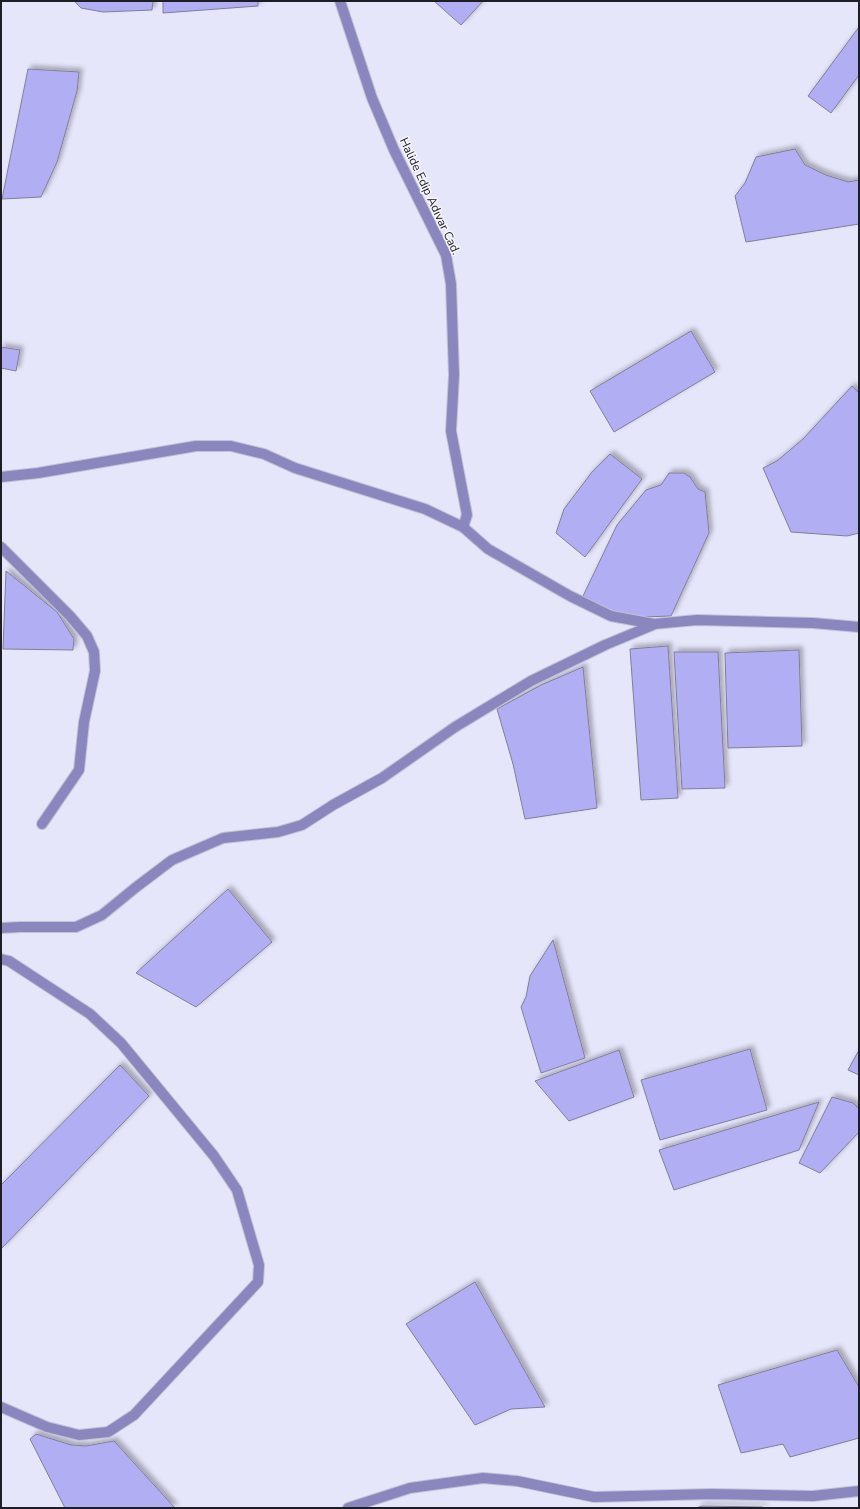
<svg xmlns="http://www.w3.org/2000/svg" width="860" height="1509" viewBox="0 0 860 1509" font-family="'Nunito Sans',sans-serif">
<style>
.building{fill:#b2aef3;stroke:#807f97;filter:url(#shadow)}
.lines{fill:none;stroke-linecap:round;stroke-linejoin:round}
.street-casing{stroke:#c2c2d5;stroke-width:12}
.street{stroke:#8a87be;stroke-width:10}
.labels{text-anchor:middle;stroke-width:3;stroke-linejoin:round;paint-order:stroke}
.street-label{font-size:12px;fill:#1d1d26;stroke:#f5f5fa}
</style>
<defs>
<filter id="shadow"><feDropShadow dx="3.5" dy="-3.5" stdDeviation="2" flood-color="#0004"/></filter>
</defs>
<rect width="100%" height="100%" fill="#e6e6fb"/>
<g class="building">
<path d="M 74,1 L 153,1 L 152,10 L 103,12 L 81,8 Z"/>
<path d="M 163,1 L 258,1 L 258,6 L 163,13 Z"/>
<path d="M 434,1 L 483,1 L 461,25 Z"/>
<path d="M 859,27 L 859,75 L 831,113 L 808,96 Z"/>
<path d="M 28,69 L 79,72 L 77,91 L 57,162 L 41,197 L 2,199 Z"/>
<path d="M 795,149 L 805,165 L 826,175 L 848,182 L 859,180 L 859,224 L 746,242 L 735,196 L 745,183 L 756,157 Z"/>
<path d="M 691,331 L 715,372 L 614,432 L 590,391 Z"/>
<path d="M 1,347 L 20,350 L 16,371 L 1,368 Z"/>
<path d="M 852,386 L 859,393 L 859,533 L 847,536 L 791,532 L 763,468 L 777,461 L 803,439 Z"/>
<path d="M 610,454 L 642,479 L 585,557 L 556,533 L 564,509 L 592,472 Z"/>
<path d="M 669,473 L 684,473 L 690,477 L 698,489 L 705,492 L 709,533 L 671,616 L 643,617 L 612,611 L 583,596 L 617,525 L 646,490 L 661,485 Z"/>
<path d="M 6,571 L 57,612 L 74,639 L 73,650 L 3,649 Z"/>
<path d="M 668,646 L 678,798 L 641,800 L 630,649 Z"/>
<path d="M 799,650 L 802,746 L 728,748 L 725,653 Z"/>
<path d="M 674,652 L 718,652 L 725,788 L 682,789 Z"/>
<path d="M 583,667 L 597,808 L 525,819 L 513,764 L 497,709 L 541,685 Z"/>
<path d="M 228,889 L 272,942 L 196,1007 L 136,973 Z"/>
<path d="M 553,940 L 585,1058 L 541,1073 L 521,1007 L 526,997 L 530,976 Z"/>
<path d="M 750,1049 L 767,1110 L 660,1140 L 641,1080 Z"/>
<path d="M 619,1050 L 634,1097 L 569,1121 L 535,1081 Z"/>
<path d="M 859,1050 L 859,1075 L 848,1070 Z"/>
<path d="M 120,1065 L 149,1096 L 1,1249 L 1,1185 Z"/>
<path d="M 832,1097 L 853,1103 L 859,1109 L 859,1132 L 820,1173 L 799,1163 Z"/>
<path d="M 819,1102 L 799,1150 L 674,1190 L 659,1150 Z"/>
<path d="M 475,1282 L 545,1407 L 511,1409 L 475,1425 L 406,1324 Z"/>
<path d="M 837,1350 L 859,1387 L 859,1438 L 790,1457 L 783,1444 L 741,1453 L 718,1385 Z"/>
<path d="M 36,1434 L 71,1445 L 86,1446 L 114,1441 L 175,1508 L 65,1508 L 30,1439 Z"/>
<path d="M 702,1506 L 762,1507 L 765,1508 L 696,1508 Z"/>
</g>
<g class="lines">
<defs>
<g id="street">
<path d="M 340,1 L 372,98 L 394,150 L 446,255 L 451,284 L 454,375 L 451,431 L 467,515 L 463,527"/>
<path d="M 1,477 L 38,473 L 196,446 L 231,446 L 264,454 L 295,468 L 425,509 L 463,527 L 488,549 L 570,596 L 611,616 L 654,624 L 697,620 L 813,623 L 859,627"/>
<path d="M 1,547 L 70,616 L 87,636 L 94,652 L 95,671 L 84,722 L 79,770 L 42,824"/>
<path d="M 1,928 L 20,927 L 76,927 L 102,915 L 135,888 L 172,860 L 223,838 L 278,832 L 302,825 L 333,805 L 382,778 L 455,727 L 531,681 L 605,645 L 653,625"/>
<path d="M 1,959 L 9,961 L 90,1014 L 121,1043 L 214,1156 L 237,1190 L 259,1265 L 258,1282 L 134,1415 L 108,1432 L 79,1435 L 47,1427 L 1,1407"/>
<path d="M 348,1508 L 410,1488 L 483,1478 L 517,1481 L 594,1497 L 711,1494 L 813,1496 L 859,1491"/>
</g>
</defs>
<use href="#street" class="street-casing"/>
<use href="#street" class="street"/>
</g>
<g class="labels">
<g class="street-label">
<text transform="translate(430 196) rotate(65)" y="4">Halide Edip Adıvar Cad.</text>
</g>
</g>
<rect width="860" height="1509" fill="none" stroke="#1d1d26" stroke-width="4"/>
</svg>
